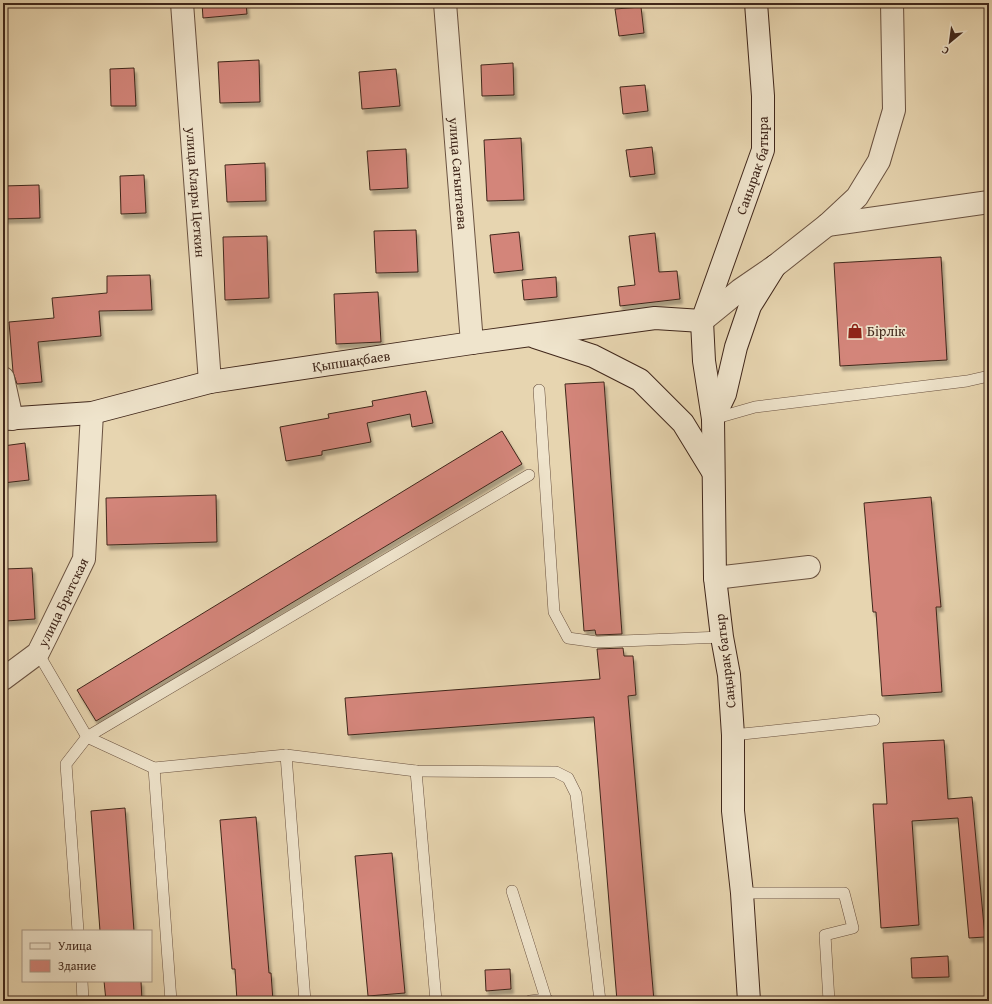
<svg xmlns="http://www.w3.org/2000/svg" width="992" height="1004" viewBox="0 0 992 1004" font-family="'Gentium Book Plus',serif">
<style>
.building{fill:#d3857a;stroke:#40271b;filter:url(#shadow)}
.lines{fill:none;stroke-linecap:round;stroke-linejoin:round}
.lane-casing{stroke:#6a5240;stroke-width:12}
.street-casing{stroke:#6a5240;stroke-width:24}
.secondary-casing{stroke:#40271b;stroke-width:24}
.lane{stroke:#efe4cc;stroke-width:11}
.street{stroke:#efe4cc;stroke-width:22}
.secondary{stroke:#efe4cc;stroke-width:22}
.labels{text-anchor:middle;stroke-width:3.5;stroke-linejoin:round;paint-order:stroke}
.street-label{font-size:14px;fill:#40271b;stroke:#efe4cc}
.poi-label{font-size:14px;fill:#40271b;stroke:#efe4cc;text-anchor:start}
</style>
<defs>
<filter id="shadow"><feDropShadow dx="2.5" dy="4.5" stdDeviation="1" flood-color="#0004"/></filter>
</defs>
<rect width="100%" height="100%" fill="#e7d5b0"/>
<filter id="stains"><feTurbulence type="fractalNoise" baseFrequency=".005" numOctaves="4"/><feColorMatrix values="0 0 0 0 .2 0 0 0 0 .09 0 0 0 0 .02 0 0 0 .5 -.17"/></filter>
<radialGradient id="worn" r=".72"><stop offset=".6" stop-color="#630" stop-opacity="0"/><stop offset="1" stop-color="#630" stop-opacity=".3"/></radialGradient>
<g class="building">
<path d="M 202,3 L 246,3 L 247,14 L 203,18 Z"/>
<path d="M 641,7 L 644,33 L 619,36 L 615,9 Z"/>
<path d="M 259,60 L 260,102 L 220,103 L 218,62 Z"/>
<path d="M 513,63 L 514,95 L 482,96 L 481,65 Z"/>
<path d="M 134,68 L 136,106 L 111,106 L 110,69 Z"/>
<path d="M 396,69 L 400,106 L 362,109 L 359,72 Z"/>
<path d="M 645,85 L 648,111 L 623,114 L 620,87 Z"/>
<path d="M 521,138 L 524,200 L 487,201 L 484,140 Z"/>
<path d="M 652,147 L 655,174 L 630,177 L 626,150 Z"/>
<path d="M 406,149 L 408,188 L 370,190 L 367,151 Z"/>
<path d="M 265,163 L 266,201 L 227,202 L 225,165 Z"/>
<path d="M 144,175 L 146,213 L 121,214 L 120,176 Z"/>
<path d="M 39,185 L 40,218 L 3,219 L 3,186 Z"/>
<path d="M 416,230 L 418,272 L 376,273 L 374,231 Z"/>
<path d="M 519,232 L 523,270 L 494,273 L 490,235 Z"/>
<path d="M 655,233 L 659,272 L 677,271 L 680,299 L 620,306 L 618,287 L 635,285 L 629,236 Z"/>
<path d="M 267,236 L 269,298 L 225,300 L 223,237 Z"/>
<path d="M 941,257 L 947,360 L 840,366 L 834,263 Z"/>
<path d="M 150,275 L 152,310 L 99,311 L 101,336 L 38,342 L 42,382 L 17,384 L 13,372 L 9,322 L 54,318 L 52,298 L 107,293 L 107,276 Z"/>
<path d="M 556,277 L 557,297 L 524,300 L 522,280 Z"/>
<path d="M 378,292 L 381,342 L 336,344 L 334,294 Z"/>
<path d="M 604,382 L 622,634 L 597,635 L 596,635 L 595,630 L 584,631 L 565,384 Z"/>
<path d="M 426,391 L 433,423 L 412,427 L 410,414 L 367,423 L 371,442 L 322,451 L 322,455 L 286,461 L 280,427 L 329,418 L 328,414 L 373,406 L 372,401 Z"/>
<path d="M 502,431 L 522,464 L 96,721 L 77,690 Z"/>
<path d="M 25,443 L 29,480 L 3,483 L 3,446 Z"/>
<path d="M 216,495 L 217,542 L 107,545 L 106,498 Z"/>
<path d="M 931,497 L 941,607 L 936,607 L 942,692 L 882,696 L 876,612 L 873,612 L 864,503 Z"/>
<path d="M 32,568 L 35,619 L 6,621 L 4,569 Z"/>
<path d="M 623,648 L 624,656 L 633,656 L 636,695 L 628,696 L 654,1001 L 617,1001 L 594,717 L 348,735 L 345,698 L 600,679 L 597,649 Z"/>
<path d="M 944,740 L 948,799 L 972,797 L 985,937 L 969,938 L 958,818 L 912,821 L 919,925 L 881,928 L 873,804 L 887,804 L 883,743 Z"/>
<path d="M 125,808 L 134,931 L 100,931 L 91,811 Z"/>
<path d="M 256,817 L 269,973 L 271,973 L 273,1001 L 237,1001 L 235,969 L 232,969 L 220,820 Z"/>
<path d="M 392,853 L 405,993 L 368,996 L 355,856 Z"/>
<path d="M 948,956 L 949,977 L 912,978 L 911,958 Z"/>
<path d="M 510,969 L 511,989 L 486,991 L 485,970 Z"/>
<path d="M 104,981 L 141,981 L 142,1001 L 106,1001 Z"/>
</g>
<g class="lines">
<defs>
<g id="lane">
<path d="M 539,390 L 554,612 L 568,638 L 597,642 L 722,637"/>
<path d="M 713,419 L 755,407 L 967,381 L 989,376"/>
<path d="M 38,653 L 87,737 L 154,768 L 286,755 L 416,771 L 556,772 L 568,778 L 576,794 L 600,1001"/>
<path d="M 733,735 L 874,720"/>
<path d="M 286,755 L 305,1001"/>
<path d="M 154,768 L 171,1001"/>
<path d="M 416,771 L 436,1001"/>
<path d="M 512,891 L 546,999 L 549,1001"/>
<path d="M 742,893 L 844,893 L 853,928 L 825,935 L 829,1001"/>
<path d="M 78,931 L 66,764 L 87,737 L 529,475"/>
<path d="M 82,981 L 83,1001"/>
<path d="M 530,1001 L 546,999"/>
</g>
<g id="street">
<path id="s1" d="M 182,3 L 210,382"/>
<path id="s2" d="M 445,3 L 472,343"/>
<path d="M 827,225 L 989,202"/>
<path d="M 702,321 L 740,290 L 775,266 L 827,225 L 857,197 L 879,161 L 894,110 L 892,3"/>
<path d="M 3,378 L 12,419"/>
<path d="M 715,578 L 809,567"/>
<path id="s3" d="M 3,679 L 38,653 L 48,633 L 84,559 L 92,413"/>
</g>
<g id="secondary">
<path d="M 535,337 L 593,356 L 640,380 L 683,423 L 713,472"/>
<path id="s4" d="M 3,419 L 92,413 L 210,382 L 472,343 L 655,318 L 702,321"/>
<path d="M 713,419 L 725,394 L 736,347 L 750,306 L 775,266"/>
<path id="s5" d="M 749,1001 L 742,893 L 733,811 L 733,735 L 729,675 L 722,637 L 715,578 L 713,419 L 704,361 L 702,321 L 763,150 L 763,96 L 756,3"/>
</g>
</defs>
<use href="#lane" class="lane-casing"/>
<use href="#street" class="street-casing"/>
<use href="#secondary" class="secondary-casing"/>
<use href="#lane" class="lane"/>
<use href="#street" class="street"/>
<use href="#secondary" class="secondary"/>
</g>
<defs>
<symbol id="shop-bare" viewBox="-9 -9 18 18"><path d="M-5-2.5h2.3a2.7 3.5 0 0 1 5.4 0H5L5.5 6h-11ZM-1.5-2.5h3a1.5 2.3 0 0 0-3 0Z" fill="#8f2418" stroke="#efe4cc" stroke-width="2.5" paint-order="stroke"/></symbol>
</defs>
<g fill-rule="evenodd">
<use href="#shop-bare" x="844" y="320" width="22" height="22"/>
</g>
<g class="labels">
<g class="street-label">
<text dy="5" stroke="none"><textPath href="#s5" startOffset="847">Санырак батыра</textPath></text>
<text dy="5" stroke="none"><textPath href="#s2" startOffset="171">улица Сагынтаева</textPath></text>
<text dy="5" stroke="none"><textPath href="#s1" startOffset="190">улица Клары Цеткин</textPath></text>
<text dy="5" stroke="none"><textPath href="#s4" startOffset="354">Қыпшақбаев</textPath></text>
<text dy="5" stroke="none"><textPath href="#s3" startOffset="100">улица Братская</textPath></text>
<text transform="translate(725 661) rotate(-97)" y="5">Саңырақ батыр</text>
</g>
<g class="poi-label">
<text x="867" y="336">Бірлік</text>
</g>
</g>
<rect width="992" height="1004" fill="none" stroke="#e7d5b0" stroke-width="16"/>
<rect x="4" y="4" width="984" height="996" fill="none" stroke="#40271b" stroke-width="2"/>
<rect x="8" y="8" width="976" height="988" fill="none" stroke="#40271b"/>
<rect x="22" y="930" width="130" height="52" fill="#efe4cc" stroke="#a99885"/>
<rect x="30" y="943" width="20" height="6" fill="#efe4cc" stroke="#a99885"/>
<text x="58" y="950" font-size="12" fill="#40271b">Улица</text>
<rect x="30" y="960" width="20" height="12" fill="#d3857a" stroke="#a99885"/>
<text x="58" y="970" font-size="12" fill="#40271b">Здание</text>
<g transform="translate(950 42) rotate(209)" stroke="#efe4cc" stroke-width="3" paint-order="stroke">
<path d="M0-3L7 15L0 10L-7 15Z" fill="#40271b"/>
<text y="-6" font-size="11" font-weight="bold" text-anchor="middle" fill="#40271b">С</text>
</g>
<rect width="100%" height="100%" filter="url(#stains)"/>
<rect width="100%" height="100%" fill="url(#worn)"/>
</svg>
